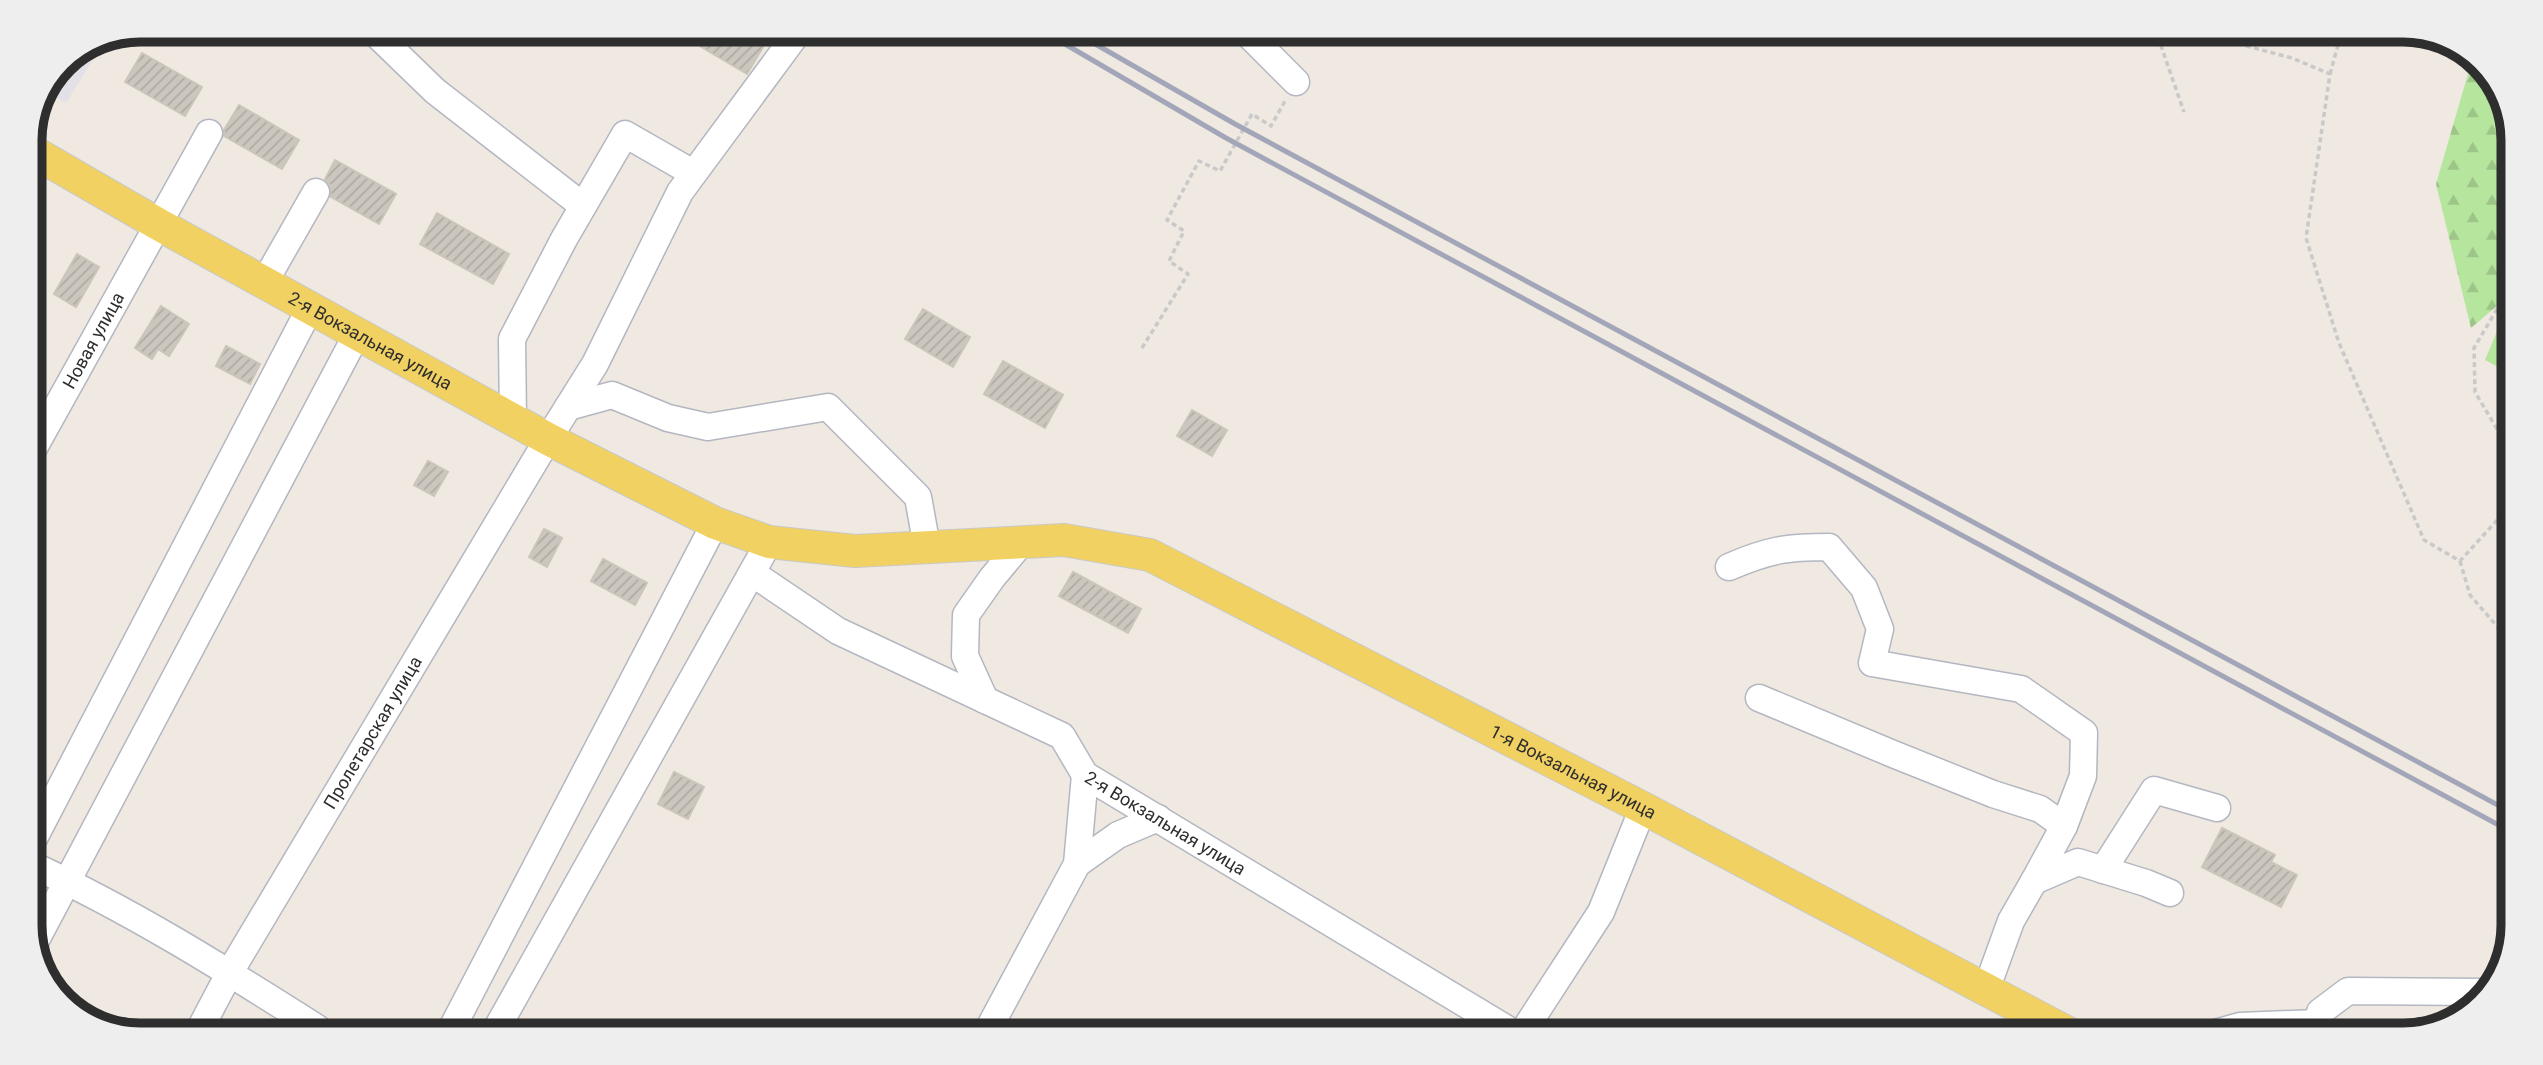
<svg xmlns="http://www.w3.org/2000/svg" width="2543" height="1065" viewBox="0 0 2543 1065" font-family="Roboto,sans-serif">
<style>
.industrial{fill:#e3e1e8}
.forest{fill:url(#forest-firs)}
.garden{fill:#b6e59e}
.building{fill:url(#building-hatch);stroke:#cbc5ba;stroke-width:2}
.lines{fill:none;stroke-linecap:round;stroke-linejoin:round}
.minor-casing{stroke:#b4b7c1;stroke-width:29}
.major-casing{stroke:#c9c9c9;stroke-width:34}
.path{stroke:#c9c9c9;stroke-width:3.5;stroke-dasharray:5 3.5;stroke-linecap:butt}
.minor{stroke:#fff;stroke-width:26}
.major{stroke:#f2d163;stroke-width:32}
.rail{stroke:#a3a6b8;stroke-width:5}
.labels{text-anchor:middle;stroke-width:7;stroke-linejoin:round;paint-order:stroke}
.street-label{font-size:18px;fill:#2e2e2e;stroke:#fff}
.rim{fill:none;stroke:#2e2e2e;stroke-width:9}
</style>
<defs>
<pattern id="forest-firs" width="22" height="20" patternUnits="userSpaceOnUse" patternTransform="scale(1.75)"><rect width="22" height="20" fill="#b6e59e"/><path d="M5 1l3.5 6h-7zM16 11l3.5 6h-7z" fill="#9dc588"/></pattern>
<pattern id="building-hatch" width="6" height="6" patternUnits="userSpaceOnUse" patternTransform="scale(1.75)"><rect width="6" height="6" fill="#cbc7bf"/><path d="M-1 1l2-2M0 6l6-6M5 7l2-2" fill="none" stroke="#afaba4"/></pattern>
</defs>
<rect width="100%" height="100%" fill="#efe9e1"/>
<path class="industrial" d="M 102,45 L 66,103 L 48,93 L 62,62 Z"/>
<path class="forest" d="M 2472,60 L 2494,78 L 2513,133 L 2512,206 L 2506,223 L 2512,244 L 2511,294 L 2471,328 L 2436,184 Z"/>
<path class="garden" d="M 2511,298 L 2511,374 L 2485,360 Z"/>
<g class="building">
<path d="M 676,32 L 772,32 L 747,74 Z"/>
<path d="M 142,53 L 202,87 L 185,116 L 125,82 Z"/>
<path d="M 239,105 L 299,140 L 282,169 L 224,136 L 224,130 Z"/>
<path d="M 335,160 L 396,194 L 379,224 L 331,197 L 330,185 L 325,179 Z"/>
<path d="M 437,213 L 509,254 L 493,284 L 420,244 Z"/>
<path d="M 77,254 L 99,267 L 76,307 L 54,294 Z"/>
<path d="M 161,306 L 189,324 L 169,356 L 158,349 L 152,359 L 135,348 Z"/>
<path d="M 923,309 L 970,337 L 953,367 L 905,339 Z"/>
<path d="M 226,346 L 260,364 L 250,384 L 216,366 Z"/>
<path d="M 1003,361 L 1063,395 L 1045,428 L 984,394 Z"/>
<path d="M 1192,410 L 1227,430 L 1212,456 L 1177,436 Z"/>
<path d="M 428,461 L 448,472 L 434,496 L 414,485 Z"/>
<path d="M 544,529 L 562,538 L 547,567 L 529,557 Z"/>
<path d="M 603,559 L 647,583 L 635,605 L 591,581 Z"/>
<path d="M 1073,572 L 1141,609 L 1128,633 L 1059,596 Z"/>
<path d="M 674,772 L 704,787 L 688,819 L 658,804 Z"/>
<path d="M 2222,828 L 2275,855 L 2271,862 L 2297,875 L 2281,907 L 2202,867 Z"/>
</g>
<g class="lines">
<defs>
<g id="minor">
<path d="M 373,31 L 435,91 L 583,206"/>
<path d="M 1248,34 L 1296,82"/>
<path d="M 264,283 L 316,192"/>
<path d="M 568,407 L 612,395 L 668,418 L 708,427 L 828,407 L 918,497 L 927,547"/>
<path d="M 513,420 L 512,339 L 564,239 L 625,134 L 693,173"/>
<path id="s1" d="M 30,455 L 209,133"/>
<path d="M 1729,567 C 1768,550 1786,547 1829,547 L 1864,588 L 1880,629 L 1872,663 L 2021,689 L 2084,733 L 2083,776 L 2064,826"/>
<path id="s2" d="M 752,573 L 838,631 L 1062,736 L 1085,775 L 1512,1032"/>
<path d="M 1759,698 L 1893,754 L 1993,794 L 2040,809 L 2064,826 L 2034,881"/>
<path d="M 985,700 L 965,656 L 966,615 L 992,578 L 1022,542"/>
<path d="M 30,846 L 310,308"/>
<path d="M 30,864 C 130,910 224,969 317,1028"/>
<path d="M 1077,864 L 1118,835 L 1158,818"/>
<path d="M 2103,870 L 2154,790 L 2217,808"/>
<path d="M 34,944 L 357,334"/>
<path d="M 1986,990 L 2011,921 L 2034,881 L 2078,862 L 2146,883 L 2170,893"/>
<path id="s3" d="M 201,1027 L 230,972 L 548,439 L 595,364 L 680,192 L 793,39"/>
<path d="M 452,1028 L 715,523"/>
<path d="M 497,1028 L 769,542"/>
<path d="M 988,1030 L 1077,864 L 1085,775"/>
<path d="M 1523,1032 L 1601,912 L 1643,808"/>
<path d="M 2208,1035 L 2240,1026 L 2317,1023"/>
<path d="M 2314,1035 L 2320,1012 L 2348,991 L 2484,992"/>
</g>
<g id="major">
<path id="s4" d="M 30,150 L 158,224 L 548,439 L 715,523 L 769,542 L 855,551 L 1064,540 L 1150,555 L 1643,808 L 2070,1034"/>
</g>
</defs>
<use href="#minor" class="minor-casing"/>
<use href="#major" class="major-casing"/>
<g class="path">
<path d="M 2158,37 L 2184,112"/>
<path d="M 2213,37 L 2292,58 L 2330,74 L 2306,238 L 2339,343 L 2424,540 L 2460,561 L 2509,507"/>
<path d="M 2330,74 L 2340,38"/>
<path d="M 1142,348 L 1188,274 L 1169,261 L 1184,231 L 1167,220 L 1199,161 L 1220,171 L 1252,114 L 1271,126 L 1285,101"/>
<path d="M 2510,451 L 2475,392 L 2474,348 L 2500,304 L 2512,265"/>
<path d="M 2460,561 L 2470,595 L 2508,639"/>
</g>
<use href="#minor" class="minor"/>
<use href="#major" class="major"/>
<g class="rail">
<path d="M 1046,33 L 1226,138 L 2506,829"/>
<path d="M 1076,33 L 1235,124 L 2507,810"/>
</g>
</g>
<g class="labels">
<g class="street-label">
<text dy="6" stroke="none"><textPath href="#s1" startOffset="131">Новая улица</textPath></text>
<text dy="6" stroke="none"><textPath href="#s4" startOffset="390">2-я Вокзальная улица</textPath></text>
<text dy="6" stroke="none"><textPath href="#s3" startOffset="341">Пролетарская улица</textPath></text>
<text dy="6" stroke="none"><textPath href="#s4" startOffset="1696">1-я Вокзальная улица</textPath></text>
<text dy="6" stroke="none"><textPath href="#s2" startOffset="490">2-я Вокзальная улица</textPath></text>
</g>
</g>
<path d="M0 0H2543V1065H0ZM140 42H2403A98 98 0 0 1 2501 140V925A98 98 0 0 1 2403 1023H140A98 98 0 0 1 42 925V140A98 98 0 0 1 140 42Z" fill="#eee" fill-rule="evenodd"/>
<path class="rim" d="M140 42H2403A98 98 0 0 1 2501 140V925A98 98 0 0 1 2403 1023H140A98 98 0 0 1 42 925V140A98 98 0 0 1 140 42Z"/>
</svg>
